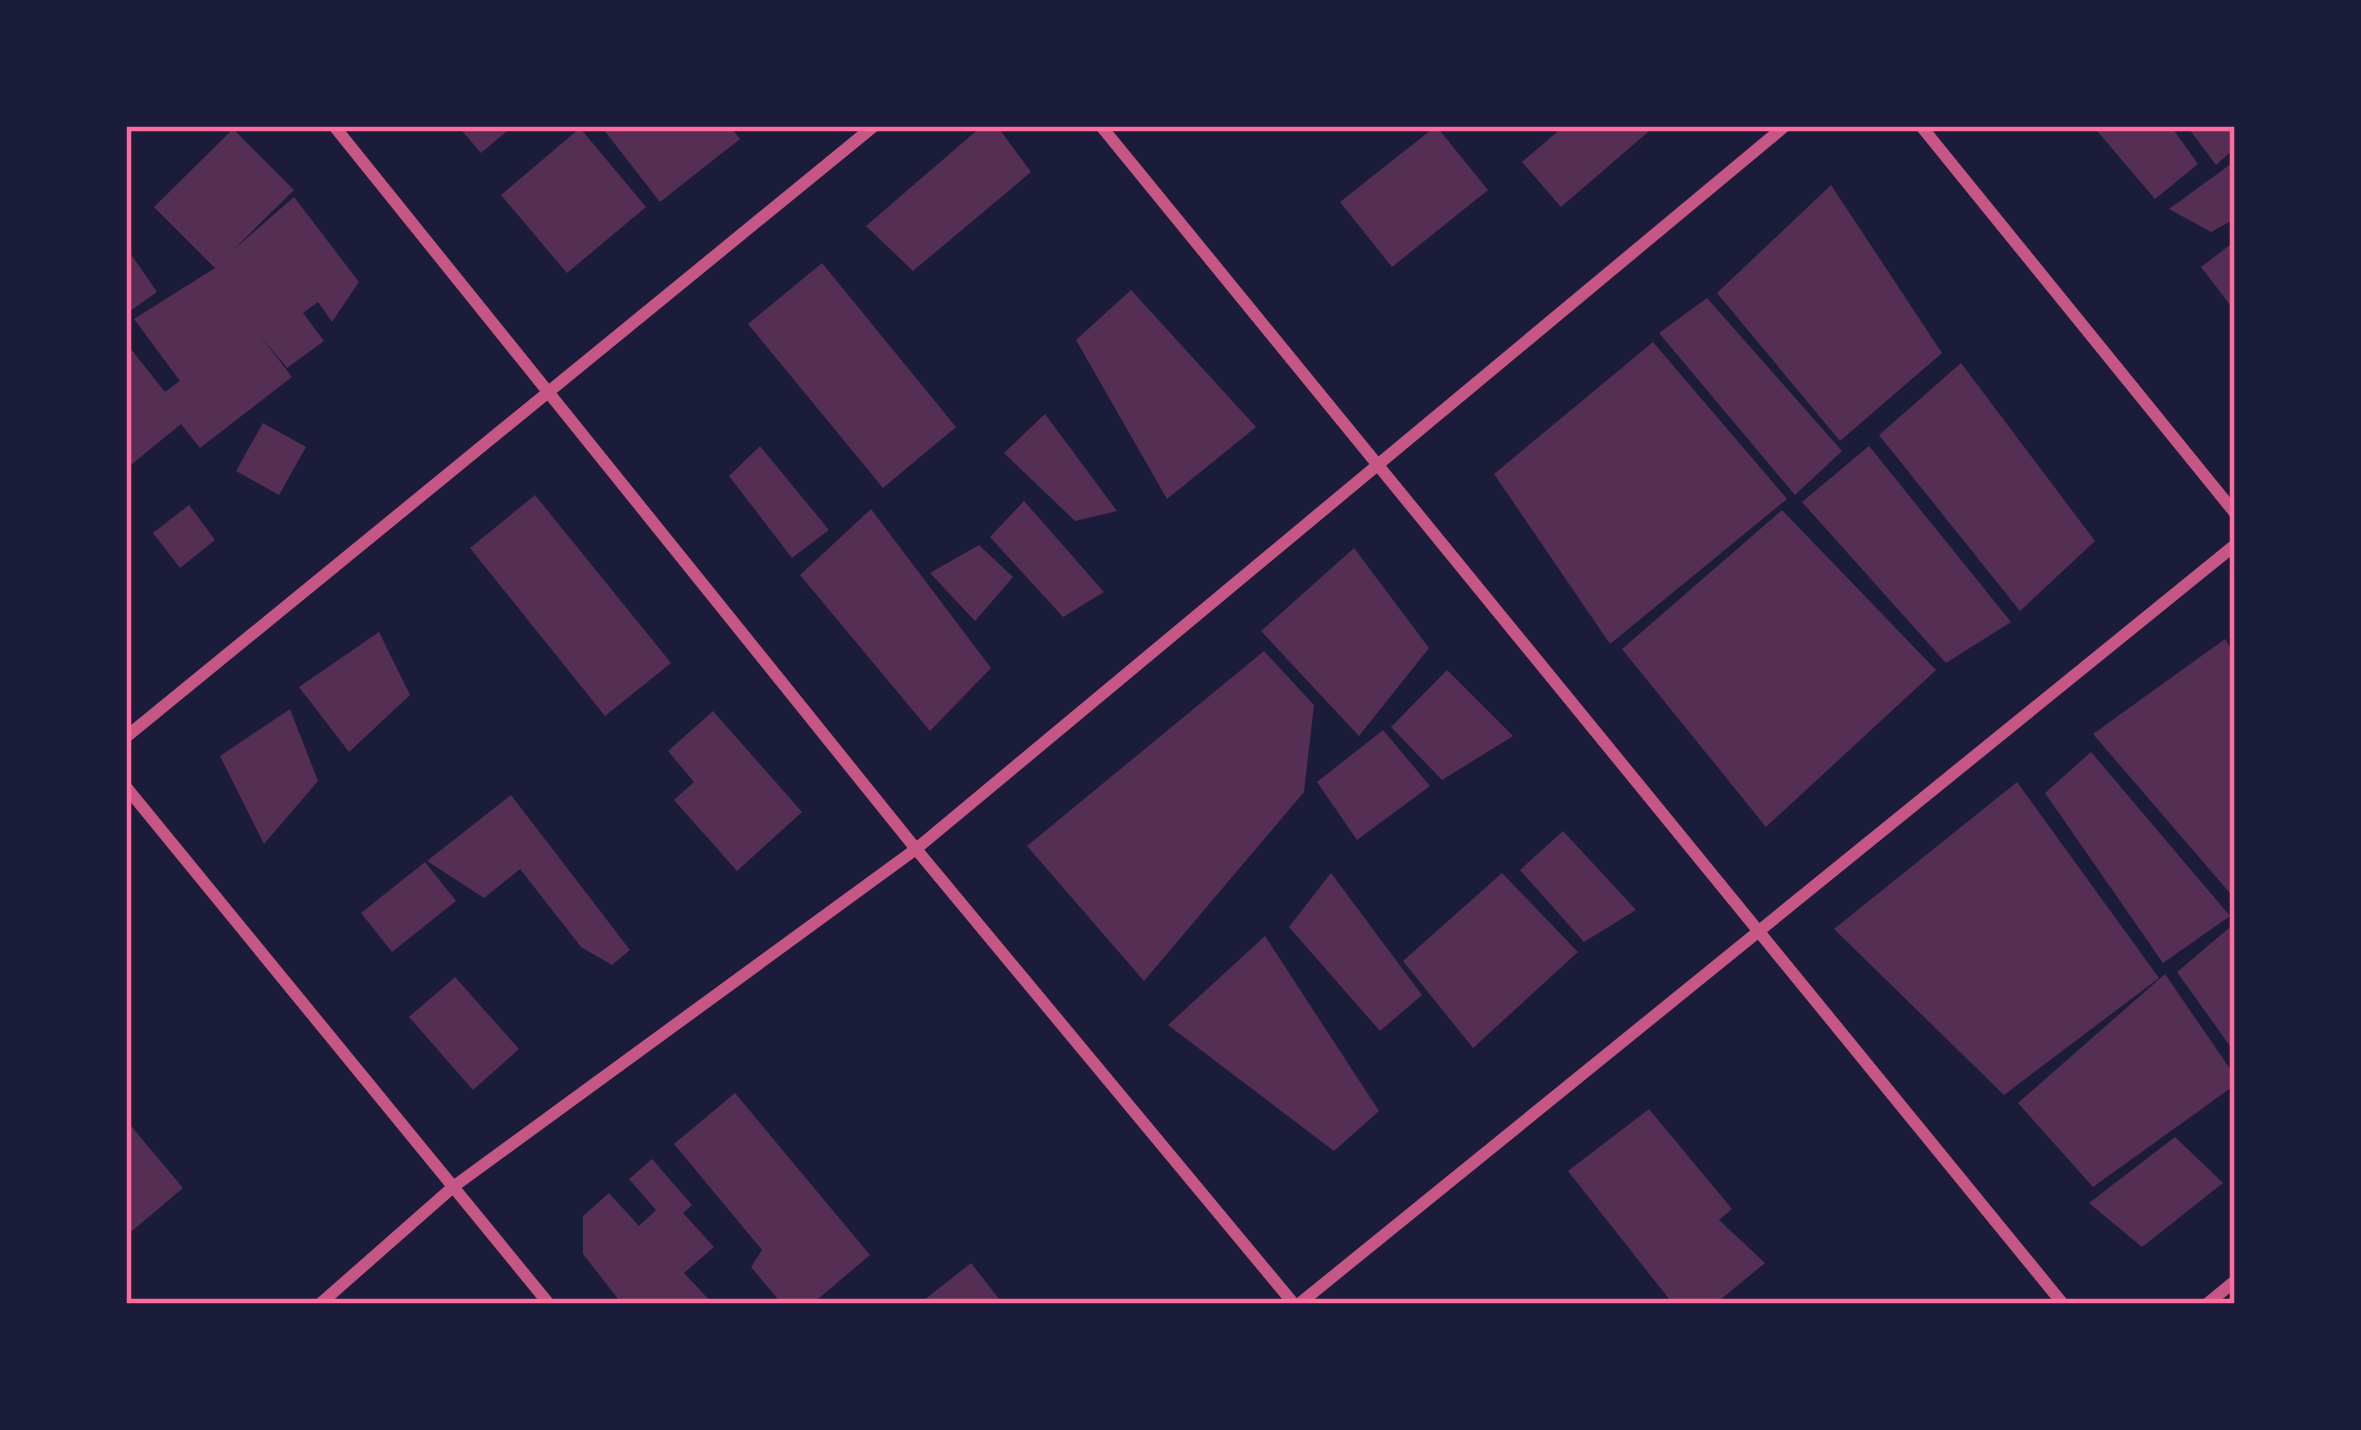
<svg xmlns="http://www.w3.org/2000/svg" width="2361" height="1430" viewBox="0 0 2361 1430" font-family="Mulish,sans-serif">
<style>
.building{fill:#542f53}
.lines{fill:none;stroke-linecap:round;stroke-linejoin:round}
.minor{stroke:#c65784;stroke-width:12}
.neatline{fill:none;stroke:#ff6b9d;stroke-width:4.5}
</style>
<rect width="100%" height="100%" fill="#1b1b3a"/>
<g class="building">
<path d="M 458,126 L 513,126 L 481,153 Z"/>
<path d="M 609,126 L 730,126 L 740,139 L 660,202 L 604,130 Z"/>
<path d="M 982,126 L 997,126 L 1031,172 L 913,271 L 866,226 Z"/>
<path d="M 1436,126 L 1488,190 L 1392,267 L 1340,202 Z"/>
<path d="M 1564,126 L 1655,126 L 1561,207 L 1522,162 Z"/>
<path d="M 2093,126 L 2171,126 L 2198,164 L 2155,199 Z"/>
<path d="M 2187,126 L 2235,126 L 2235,148 L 2216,165 Z"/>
<path d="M 580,128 L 646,207 L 567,273 L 501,195 Z"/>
<path d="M 233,129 L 294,190 L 232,251 L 294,197 L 359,282 L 332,322 L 318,302 L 303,313 L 324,341 L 287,368 L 259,334 L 292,377 L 200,448 L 181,424 L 126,469 L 126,352 L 130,348 L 165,392 L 180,381 L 134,319 L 215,268 L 154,207 Z"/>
<path d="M 2235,161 L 2235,219 L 2211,232 L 2169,209 Z"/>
<path d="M 1831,185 L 1942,353 L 1840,441 L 1717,293 Z"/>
<path d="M 2235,241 L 2235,311 L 2201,267 Z"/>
<path d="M 126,247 L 157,292 L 126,314 Z"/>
<path d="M 822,263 L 956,427 L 883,488 L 748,324 Z"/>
<path d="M 1131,290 L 1256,427 L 1167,499 L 1076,340 Z"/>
<path d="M 1707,298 L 1842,451 L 1795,495 L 1659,333 Z"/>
<path d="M 1653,342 L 1787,499 L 1610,644 L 1494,474 Z"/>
<path d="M 1961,363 L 2095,541 L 2020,611 L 1879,435 Z"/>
<path d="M 1045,414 L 1117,511 L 1075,521 L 1004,453 Z"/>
<path d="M 263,423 L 306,447 L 279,495 L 236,471 Z"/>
<path d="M 760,446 L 829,530 L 792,558 L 729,476 Z"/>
<path d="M 1869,446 L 2011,622 L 1946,663 L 1802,502 Z"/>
<path d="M 535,495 L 671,663 L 605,716 L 470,548 Z"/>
<path d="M 1024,501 L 1104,592 L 1063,617 L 990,537 Z"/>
<path d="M 189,505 L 215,540 L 180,568 L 153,533 Z"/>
<path d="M 871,509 L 991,668 L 930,731 L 800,575 Z"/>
<path d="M 1782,510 L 1936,670 L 1766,827 L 1622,649 Z"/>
<path d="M 979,545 L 1013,577 L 975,621 L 930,573 Z"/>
<path d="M 1354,548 L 1429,648 L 1359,736 L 1261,631 Z"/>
<path d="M 379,632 L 410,695 L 349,752 L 299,687 Z"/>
<path d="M 2225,639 L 2235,656 L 2235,899 L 2093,734 Z"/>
<path d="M 1264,651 L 1314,705 L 1304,792 L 1144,981 L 1027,846 Z"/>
<path d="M 1447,670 L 1513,736 L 1442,780 L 1391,727 Z"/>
<path d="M 290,709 L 318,781 L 264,844 L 220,756 Z"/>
<path d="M 713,711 L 802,812 L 737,871 L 674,800 L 694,782 L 668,751 Z"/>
<path d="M 1383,730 L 1430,786 L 1357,840 L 1317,782 Z"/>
<path d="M 2091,752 L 2230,916 L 2163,963 L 2045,793 Z"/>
<path d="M 2017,782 L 2159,978 L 2004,1095 L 1834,929 Z"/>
<path d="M 511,795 L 630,950 L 612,965 L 581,947 L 520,869 L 484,898 L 427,861 Z"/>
<path d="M 1563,831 L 1636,910 L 1584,942 L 1520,870 Z"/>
<path d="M 425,862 L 456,901 L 392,952 L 361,913 Z"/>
<path d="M 1331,873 L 1422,995 L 1380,1031 L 1289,927 Z"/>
<path d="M 1502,873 L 1578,952 L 1473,1048 L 1403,961 Z"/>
<path d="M 2235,923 L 2235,1053 L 2177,972 Z"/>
<path d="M 1265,936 L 1379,1111 L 1334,1151 L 1168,1025 Z"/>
<path d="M 2165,974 L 2235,1076 L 2235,1085 L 2093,1187 L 2018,1103 Z"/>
<path d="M 455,977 L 519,1049 L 473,1090 L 409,1017 Z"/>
<path d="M 735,1093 L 870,1255 L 812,1304 L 782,1304 L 751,1267 L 762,1250 L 674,1144 Z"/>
<path d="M 1649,1109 L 1732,1209 L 1719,1220 L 1765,1263 L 1715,1304 L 1673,1304 L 1568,1171 Z"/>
<path d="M 126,1120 L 183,1188 L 126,1236 Z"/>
<path d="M 2175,1137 L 2223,1183 L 2142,1247 L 2089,1203 Z"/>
<path d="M 652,1159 L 692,1205 L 683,1213 L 714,1247 L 684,1273 L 713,1304 L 622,1304 L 583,1254 L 583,1216 L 609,1193 L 639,1226 L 656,1210 L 629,1179 Z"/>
<path d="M 971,1263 L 1003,1304 L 925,1304 L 923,1301 Z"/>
</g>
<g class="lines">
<g class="minor">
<path d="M 334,126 L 916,849 L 1294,1304"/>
<path d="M 1101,126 L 2063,1304"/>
<path d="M 1921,126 L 2235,513"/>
<path d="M 126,737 L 874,126"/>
<path d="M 126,787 L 549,1304"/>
<path d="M 320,1304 L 453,1187 L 916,849 L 1785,126"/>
<path d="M 1299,1304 L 2235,545"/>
<path d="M 2207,1304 L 2235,1281"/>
</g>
</g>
<rect width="2361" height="1430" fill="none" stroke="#1b1b3a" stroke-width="258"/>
<rect x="129" y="129" width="2103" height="1172" class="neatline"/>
</svg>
